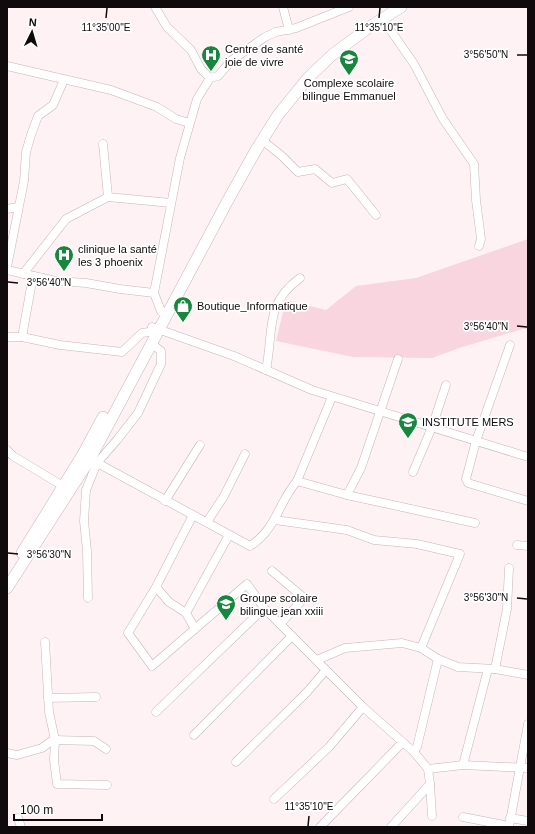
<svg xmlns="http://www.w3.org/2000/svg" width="535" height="834" viewBox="0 0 535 834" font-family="Arial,sans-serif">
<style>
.green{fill:#f8d5df}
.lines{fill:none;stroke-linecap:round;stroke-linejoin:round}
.minor-casing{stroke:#c7b4b9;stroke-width:9}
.major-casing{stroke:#c7b4b9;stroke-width:12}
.minor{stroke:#fff;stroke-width:8}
.major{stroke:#fff;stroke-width:11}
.ticks{fill:none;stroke:#100a0c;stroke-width:1.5}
.labels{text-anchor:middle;stroke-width:3.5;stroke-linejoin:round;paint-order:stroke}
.poi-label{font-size:11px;fill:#100a0c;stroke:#fff;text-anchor:start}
.ticks-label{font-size:10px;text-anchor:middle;fill:#100a0c;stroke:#fff;stroke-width:3.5;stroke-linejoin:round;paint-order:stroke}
</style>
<rect width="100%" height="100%" fill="#fef2f5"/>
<path class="green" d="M 528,239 L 528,329 L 523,329 L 459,348 L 432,358 L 353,357 L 276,341 L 286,300 L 326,310 L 356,286 L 416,278 Z"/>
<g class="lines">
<defs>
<g id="minor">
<path d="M 155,7 L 167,27 L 191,50 L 201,69 L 210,78"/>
<path d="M 283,7 L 289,30"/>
<path d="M 382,18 L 414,64 L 443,119 L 474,164 L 476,200 L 481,239 L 479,246"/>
<path d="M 7,66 L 111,90 L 157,107 L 176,119 L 189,123"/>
<path d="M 262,140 L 282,156 L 298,172 L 315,169 L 332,183 L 347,179 L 376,215"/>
<path d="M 108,197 L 171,203"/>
<path d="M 7,209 L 18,207"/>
<path d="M 7,267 L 24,181 L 26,152 L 31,135 L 38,116 L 53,105 L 64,80"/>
<path d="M 7,270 L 56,281 L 86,283 L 120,289 L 154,293 L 161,311"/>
<path d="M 23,274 L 66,219 L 108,197 L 103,144"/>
<path d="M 33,276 L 22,337 L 60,345 L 122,352 L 142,333 L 149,332"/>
<path d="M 154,293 L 180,158 L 197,99 L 210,78 L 218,76 L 232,60 L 265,37 L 276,32 L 296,28 L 349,7"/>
<path d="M 152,327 L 234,356 L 312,390 L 528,457"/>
<path d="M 7,337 L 22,337"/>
<path d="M 510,345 L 476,441 L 466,479 L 468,483 L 528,501"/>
<path d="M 266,370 C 274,331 264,304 300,278"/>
<path d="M 7,450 L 13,456 L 63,486"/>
<path d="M 90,459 L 250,546 C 276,530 278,503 297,481 L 347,495 L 475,523"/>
<path d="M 413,472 L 432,427 L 446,385"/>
<path d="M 297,481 L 332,397"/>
<path d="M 347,495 L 361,468 L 398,359"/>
<path d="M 165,501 L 200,445"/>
<path d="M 275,520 L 347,530 L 374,540 L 417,544 L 460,554 L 421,648"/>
<path d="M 207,522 L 224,496 L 245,454"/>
<path d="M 517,545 L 528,546"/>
<path d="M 272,571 L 304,598 L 280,624"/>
<path d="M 156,587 L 128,633 L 152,666 L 247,584 L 264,608 L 292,636 L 194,735"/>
<path d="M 88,598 L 87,551 L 84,521 L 86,490 L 97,463 L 117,440 L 138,413 L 161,364 L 161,351 L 151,343"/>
<path d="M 186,613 L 169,602 L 156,587 L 193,515"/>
<path d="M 195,629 L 186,613 L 229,535"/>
<path d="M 292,636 L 363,707 L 414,752 L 428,769 L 463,765 L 528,768"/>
<path d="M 45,642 L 49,712 L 55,740 L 54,760 L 57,784 L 107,785"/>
<path d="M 317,660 L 345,648 L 402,643 L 421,648 L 438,659 L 458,667 L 495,669 L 528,675"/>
<path d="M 495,669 L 507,609 L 509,568"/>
<path d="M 48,698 L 96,697"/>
<path d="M 156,712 L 264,608"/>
<path d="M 414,752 L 417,747 L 438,659"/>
<path d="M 7,753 L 17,755 L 42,748 L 53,740 L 94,741 L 106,749"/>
<path d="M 236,762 L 307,692 L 326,670"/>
<path d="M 463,765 L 488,669"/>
<path d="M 430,784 L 432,816"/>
<path d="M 274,799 L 329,747 L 363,707"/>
<path d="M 463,817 L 509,826"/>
<path d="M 18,818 L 21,827"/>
<path d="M 510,818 L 528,821"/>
<path d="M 320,827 L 402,743"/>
<path d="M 391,827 L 430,784 L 428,769"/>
<path d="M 509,827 L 528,724"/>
</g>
<g id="major">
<path d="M 22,553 L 82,456 L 103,417"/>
<path d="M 7,588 L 90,459 L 227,202 L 256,150 L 278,115 L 308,78 L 332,55 L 368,28 L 401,7"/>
</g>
</defs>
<use href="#minor" class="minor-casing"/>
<use href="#major" class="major-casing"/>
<use href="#minor" class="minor"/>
<use href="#major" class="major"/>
</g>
<path class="ticks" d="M 106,18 L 107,8M 379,18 L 380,8M 517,55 L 527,55M 8,282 L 18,283M 517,326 L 527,327M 8,553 L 18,554M 517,598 L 527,599M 308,826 L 309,816"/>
<defs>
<symbol id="hospital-pin" viewBox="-11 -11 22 30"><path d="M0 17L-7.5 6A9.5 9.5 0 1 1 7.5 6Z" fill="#18873e" stroke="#fff"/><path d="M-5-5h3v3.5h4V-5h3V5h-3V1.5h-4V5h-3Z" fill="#fff"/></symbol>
<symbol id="school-pin" viewBox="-11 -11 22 30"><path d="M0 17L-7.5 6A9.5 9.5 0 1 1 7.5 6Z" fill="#18873e" stroke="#fff"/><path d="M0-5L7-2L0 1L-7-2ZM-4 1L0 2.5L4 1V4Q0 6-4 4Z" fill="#fff"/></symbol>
<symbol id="shop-pin" viewBox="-11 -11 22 30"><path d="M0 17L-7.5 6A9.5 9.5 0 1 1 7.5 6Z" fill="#18873e" stroke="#fff"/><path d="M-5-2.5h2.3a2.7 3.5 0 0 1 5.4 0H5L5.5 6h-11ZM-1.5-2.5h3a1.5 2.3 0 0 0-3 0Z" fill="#fff"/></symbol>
</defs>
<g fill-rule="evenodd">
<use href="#hospital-pin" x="200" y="44" width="22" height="30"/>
<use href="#school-pin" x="338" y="48" width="22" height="30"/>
<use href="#hospital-pin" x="53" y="244" width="22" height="30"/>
<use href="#shop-pin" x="172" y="295" width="22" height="30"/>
<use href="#school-pin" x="397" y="411" width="22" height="30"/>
<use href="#school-pin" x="215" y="593" width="22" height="30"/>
</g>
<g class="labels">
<g class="poi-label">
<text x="225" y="53">Centre de santé<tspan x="225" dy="13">joie de vivre</tspan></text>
<text x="349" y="87" text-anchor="middle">Complexe scolaire<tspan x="349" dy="13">bilingue Emmanuel</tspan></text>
<text x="78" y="253">clinique la santé<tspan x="78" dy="13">les 3 phoenix</tspan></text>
<text x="197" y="310">Boutique_Informatique</text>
<text x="422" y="426">INSTITUTE MERS</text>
<text x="240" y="602">Groupe scolaire<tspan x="240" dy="13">bilingue jean xxiii</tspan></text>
</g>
</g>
<g class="ticks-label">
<text x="106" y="31">11°35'00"E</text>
<text x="379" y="31">11°35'10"E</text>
<text x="486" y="58">3°56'50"N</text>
<text x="49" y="286">3°56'40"N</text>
<text x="486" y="330">3°56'40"N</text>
<text x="49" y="558">3°56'30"N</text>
<text x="486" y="601">3°56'30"N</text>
<text x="309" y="810">11°35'10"E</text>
</g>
<rect width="535" height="834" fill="none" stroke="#100a0c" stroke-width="16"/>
<g transform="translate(32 32) rotate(5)" stroke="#ffffff" stroke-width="3" paint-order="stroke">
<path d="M0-3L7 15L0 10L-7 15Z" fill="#100a0c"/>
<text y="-6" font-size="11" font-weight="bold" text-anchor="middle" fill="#100a0c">N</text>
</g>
<path d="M14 814v6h88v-6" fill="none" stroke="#100a0c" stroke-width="2"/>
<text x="20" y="814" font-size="12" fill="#100a0c" stroke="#ffffff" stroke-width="3" paint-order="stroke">100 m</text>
</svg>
